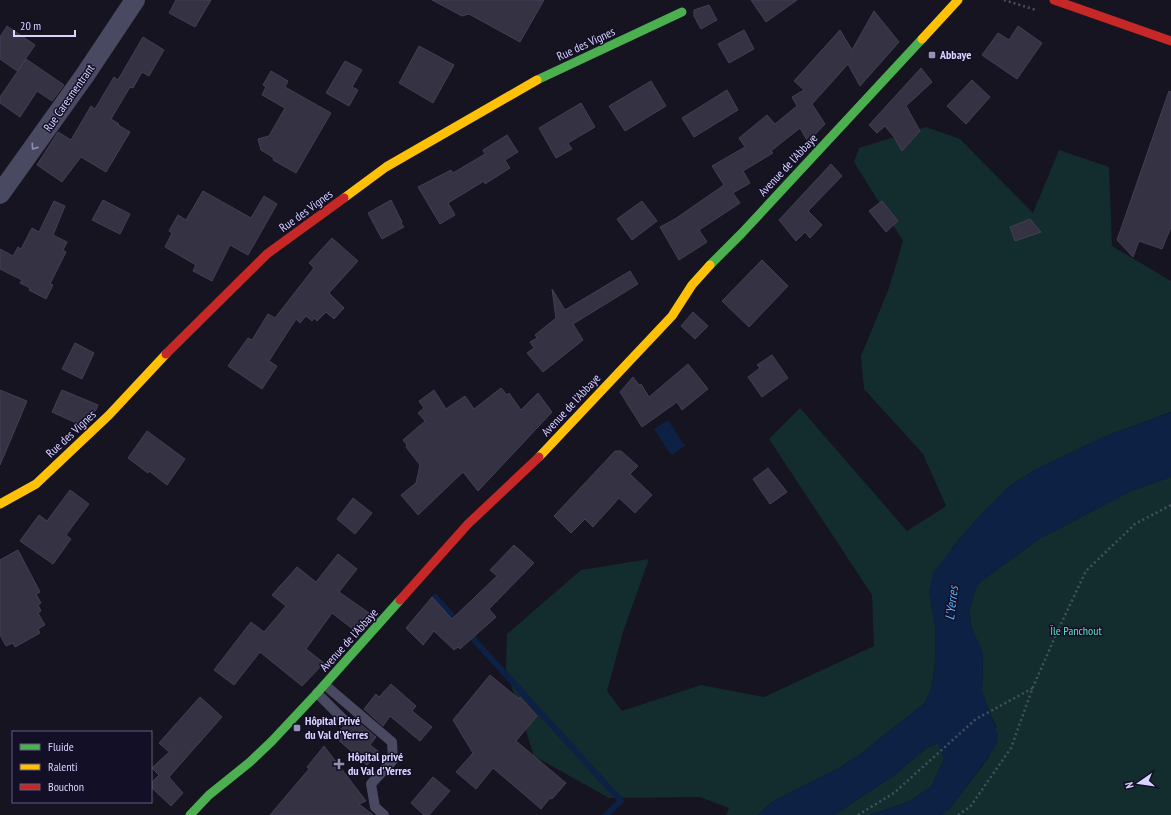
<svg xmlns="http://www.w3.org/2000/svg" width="1171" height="815" viewBox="0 0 1171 815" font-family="'PT Sans Narrow',sans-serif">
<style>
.green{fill:#132c2d}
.water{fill:#0d2144}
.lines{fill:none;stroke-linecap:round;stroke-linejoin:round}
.stream{stroke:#0d2144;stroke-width:6}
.building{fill:#343243;stroke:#433f54}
.path{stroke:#44505f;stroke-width:2.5;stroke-dasharray:2 3;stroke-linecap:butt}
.lane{stroke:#4a4962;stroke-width:10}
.street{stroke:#4a4962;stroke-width:20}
.fast{stroke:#4caf50;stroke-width:9}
.slow{stroke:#ffc107;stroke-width:9}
.jam{stroke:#c62828;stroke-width:9}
.oneway{stroke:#928eb0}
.poi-dot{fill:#9591b1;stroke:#130f26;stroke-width:1.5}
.labels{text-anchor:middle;stroke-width:3;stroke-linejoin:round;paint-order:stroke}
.street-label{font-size:12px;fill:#d9d4ff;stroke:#130f26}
.poi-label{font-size:12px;font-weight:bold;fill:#d9d4ff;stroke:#130f26;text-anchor:start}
.park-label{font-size:12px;fill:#5fe0c0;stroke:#130f26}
.water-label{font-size:13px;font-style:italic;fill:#62b6ff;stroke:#130f26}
</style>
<rect width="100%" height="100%" fill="#161421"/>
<g class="green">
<path d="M 926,127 L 960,139 L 1033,213 L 1059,150 L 1109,167 L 1112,246 L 1171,281 L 1171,412 L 1106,436 L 1037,469 L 1012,484 L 987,508 L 962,536 L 952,548 L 929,592 L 935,625 L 936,653 L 932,687 L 925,703 L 859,755 L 839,768 L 770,803 L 758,815 L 726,815 L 729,808 L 700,797 L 609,798 L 534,756 L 506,669 L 507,634 L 581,570 L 649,559 L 623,632 L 607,691 L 622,711 L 701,685 L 764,697 L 874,646 L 872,595 L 769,439 L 800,408 L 907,531 L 946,506 L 923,454 L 864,389 L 861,356 L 889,288 L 903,241 L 854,162 L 859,148 Z"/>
<path d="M 1171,477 L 1171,815 L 941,815 L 950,808 L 989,757 L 996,726 L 989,711 L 982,692 L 983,661 L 972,628 L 969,612 L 976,588 L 980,582 L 1039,539 L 1133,490 Z"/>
<path d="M 938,743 L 944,759 L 931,787 L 908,802 L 870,815 L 834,815 L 893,776 L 928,747 Z"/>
</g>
<g class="water">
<path d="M 1171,412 L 1171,477 L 1133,490 L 1039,539 L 980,582 L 976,588 L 969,612 L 972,628 L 983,653 L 982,692 L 998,735 L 997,743 L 989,756 L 950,808 L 941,815 L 870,815 L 908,802 L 931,787 L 944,759 L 938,743 L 928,747 L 893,776 L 834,815 L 758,815 L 770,803 L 839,768 L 859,755 L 925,703 L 932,687 L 935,666 L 935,625 L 929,592 L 933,573 L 962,536 L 987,508 L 1012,484 L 1037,469 L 1106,436 Z"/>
<path d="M 668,420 L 685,446 L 671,455 L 654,429 Z"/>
</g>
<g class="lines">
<g class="stream">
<path d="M 435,597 L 458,622"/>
<path d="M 467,632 L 621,801 L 606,815"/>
</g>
</g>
<g class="building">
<path d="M 176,0 L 211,0 L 195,27 L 169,13 Z"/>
<path d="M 432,0 L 544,0 L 520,42 L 469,14 L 462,16 Z"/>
<path d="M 751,0 L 797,0 L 766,22 Z"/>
<path d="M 709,5 L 717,20 L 701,29 L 694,16 L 694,10 Z"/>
<path d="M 874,11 L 899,42 L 860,86 L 848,64 L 812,104 L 825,124 L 808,142 L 800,128 L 771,151 L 773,153 L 743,171 L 750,183 L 733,193 L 740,203 L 699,230 L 707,242 L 679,260 L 660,227 L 675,219 L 724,185 L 712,166 L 745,147 L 739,138 L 767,115 L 775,124 L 797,106 L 792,97 L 804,90 L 794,81 L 840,30 L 852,50 Z"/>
<path d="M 7,26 L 35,45 L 17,71 L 0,59 L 0,37 Z"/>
<path d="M 1018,26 L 1042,43 L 1017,79 L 982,55 L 998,33 L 1009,40 Z"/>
<path d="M 744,30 L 754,49 L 729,63 L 718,44 Z"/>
<path d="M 143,37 L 164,50 L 149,76 L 142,72 L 133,88 L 130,87 L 111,119 L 119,124 L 118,125 L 130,132 L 106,172 L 81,157 L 62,182 L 37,165 L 58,132 L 71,140 L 91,106 L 95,109 L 114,77 L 118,80 Z"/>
<path d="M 419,46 L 454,65 L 433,103 L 399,83 Z"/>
<path d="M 26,59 L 64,85 L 52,101 L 37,91 L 20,117 L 0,103 L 0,97 Z"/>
<path d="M 345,61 L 362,70 L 352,87 L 358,90 L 349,106 L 326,93 Z"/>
<path d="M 921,68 L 932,82 L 906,106 L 920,131 L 902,151 L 894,137 L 885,126 L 877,133 L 869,125 Z"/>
<path d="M 271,71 L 288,81 L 285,87 L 331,113 L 296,173 L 273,160 L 274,158 L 261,150 L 258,139 L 269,136 L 285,108 L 262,95 L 266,87 L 263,85 Z"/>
<path d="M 972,80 L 990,97 L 966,124 L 947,106 Z"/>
<path d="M 651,81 L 666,106 L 625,131 L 609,106 Z"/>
<path d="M 727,90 L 738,110 L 694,137 L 682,118 Z"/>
<path d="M 1169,91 L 1171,92 L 1171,227 L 1162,249 L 1139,241 L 1133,257 L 1117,240 Z"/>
<path d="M 581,103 L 595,127 L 568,143 L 572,149 L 556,158 L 539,128 Z"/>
<path d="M 507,135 L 518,152 L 505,160 L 510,168 L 485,184 L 484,181 L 448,203 L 455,215 L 440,224 L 418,187 L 451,170 L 453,173 L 485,154 L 483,150 Z"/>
<path d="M 831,164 L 842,176 L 808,211 L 822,225 L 810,238 L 805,232 L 796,241 L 779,220 Z"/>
<path d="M 203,191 L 251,218 L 264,196 L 277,204 L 248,255 L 230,245 L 212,281 L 193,271 L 196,265 L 165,247 L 172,233 L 169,231 L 178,215 L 186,220 Z"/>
<path d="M 103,200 L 130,214 L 120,234 L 92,220 Z"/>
<path d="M 391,200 L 402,222 L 401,223 L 404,227 L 382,239 L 368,213 Z"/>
<path d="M 54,201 L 65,206 L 53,235 L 67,242 L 63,250 L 66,252 L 50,284 L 53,285 L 46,299 L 29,290 L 30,288 L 20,283 L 22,280 L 0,269 L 0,249 L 13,256 L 18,247 L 21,249 L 32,228 L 39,232 Z"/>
<path d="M 642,201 L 657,221 L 632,240 L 617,219 Z"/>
<path d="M 882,201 L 898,221 L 886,232 L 869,211 Z"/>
<path d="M 1030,219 L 1041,232 L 1015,241 L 1010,227 Z"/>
<path d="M 332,238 L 358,261 L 329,293 L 344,308 L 334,319 L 326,312 L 317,321 L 314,318 L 312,321 L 306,316 L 300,323 L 296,319 L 269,361 L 277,366 L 262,389 L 228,366 L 248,338 L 252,340 L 268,314 L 275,318 L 314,268 L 309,263 Z"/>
<path d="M 762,260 L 788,286 L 749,327 L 722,301 Z"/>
<path d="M 630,271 L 638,284 L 573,324 L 583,340 L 543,372 L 527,353 L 534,348 L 530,342 L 537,338 L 535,335 L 556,318 L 552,289 L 565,310 Z"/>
<path d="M 693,312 L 708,326 L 695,339 L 681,326 Z"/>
<path d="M 75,343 L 94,353 L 82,379 L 62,369 Z"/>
<path d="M 772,355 L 788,378 L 762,397 L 748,377 L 760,368 L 757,365 Z"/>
<path d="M 688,364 L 708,389 L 682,410 L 677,402 L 642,427 L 620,392 L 633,377 L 639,385 L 641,384 L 649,397 Z"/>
<path d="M 501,388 L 507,395 L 509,393 L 521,410 L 538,393 L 552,412 L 478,491 L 463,472 L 418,515 L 401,495 L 416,483 L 420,465 L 406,447 L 407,445 L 403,440 L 425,421 L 418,413 L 424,408 L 419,401 L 434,390 L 446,409 L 465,396 L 474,409 Z"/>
<path d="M 0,390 L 27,401 L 0,465 Z"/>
<path d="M 62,390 L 98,405 L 96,410 L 81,425 L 52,412 Z"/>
<path d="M 147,431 L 185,459 L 167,485 L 149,471 L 148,473 L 128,458 Z"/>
<path d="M 615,451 L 621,451 L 638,466 L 630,474 L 652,495 L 635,513 L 619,498 L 593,527 L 585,519 L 571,533 L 554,516 Z"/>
<path d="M 768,468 L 787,492 L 770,504 L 753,479 Z"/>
<path d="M 70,490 L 89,504 L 66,535 L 71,539 L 53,564 L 20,541 L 39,515 L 47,521 Z"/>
<path d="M 353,498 L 372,513 L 355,534 L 337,519 Z"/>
<path d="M 514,545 L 534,563 L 489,609 L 496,617 L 460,649 L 458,647 L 454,650 L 434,631 L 423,645 L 406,628 L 432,597 L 452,619 L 497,576 L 490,570 Z"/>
<path d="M 18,550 L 40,592 L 36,594 L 41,603 L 38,605 L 41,611 L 38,613 L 45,625 L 38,629 L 40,633 L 15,647 L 13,643 L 6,646 L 0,635 L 0,560 Z"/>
<path d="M 338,554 L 357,569 L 339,592 L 369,613 L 354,630 L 332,613 L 306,649 L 324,663 L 302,686 L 260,652 L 234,685 L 214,670 L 251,622 L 264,632 L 286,606 L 272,595 L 297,567 L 316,582 Z"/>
<path d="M 490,675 L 519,699 L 520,697 L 537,716 L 516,741 L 566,783 L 552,799 L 550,798 L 541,809 L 493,768 L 476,789 L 456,772 L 473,753 L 453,720 Z"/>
<path d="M 391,684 L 416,706 L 412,711 L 432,727 L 420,741 L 390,716 L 383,726 L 364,709 L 376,694 L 379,697 Z"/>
<path d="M 200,697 L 222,717 L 169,777 L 183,793 L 171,806 L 151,787 L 151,783 L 159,775 L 152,768 L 169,752 L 159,743 Z"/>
<path d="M 354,719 L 376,737 L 370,745 L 379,752 L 367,765 L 335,737 L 343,727 L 349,726 Z"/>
<path d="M 324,746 L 366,801 L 359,804 L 373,815 L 270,815 L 309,769 L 307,767 Z"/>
<path d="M 433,777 L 450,791 L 429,815 L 424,815 L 411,803 Z"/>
</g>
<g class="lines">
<g class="path">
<path d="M 1004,0 L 1036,10"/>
<path d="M 858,815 L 894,793 L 976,719 L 1033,688"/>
<path d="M 958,815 L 970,807 L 1011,748 L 1033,687 L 1058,630 L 1086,571 L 1135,524 L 1171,505"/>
</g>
<g class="lane">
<path d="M 325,685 L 392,742 L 393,760 L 371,784 L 375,807 L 384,815"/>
<path d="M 317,693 L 345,721"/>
</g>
<path class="street" d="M 0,194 L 85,75 L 135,0"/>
<g class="fast">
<path d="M 537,80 L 682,12"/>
<path d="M 710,265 L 742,233 L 922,39"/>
<path d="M 190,815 L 209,795 L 250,762 L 272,741 L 317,693 L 400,600"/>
</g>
<g class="slow">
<path d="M 922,39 L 958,0"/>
<path d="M 344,198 L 386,167 L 537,80"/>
<path d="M 539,457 L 672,316 L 692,285 L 710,265"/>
<path d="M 0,504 L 36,484 L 109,415 L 166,354"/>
</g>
<g class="jam">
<path d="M 1054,0 L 1171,41"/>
<path d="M 166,354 L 267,254 L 344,198"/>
<path d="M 400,600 L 468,524 L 539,457"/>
</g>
</g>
<defs><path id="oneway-chevron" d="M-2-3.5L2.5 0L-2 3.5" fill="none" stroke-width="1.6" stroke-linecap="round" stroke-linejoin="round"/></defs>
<use class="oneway" href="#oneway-chevron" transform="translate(34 147) rotate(125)"/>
<g class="poi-dot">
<rect x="928" y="51" width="8" height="8" rx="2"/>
<rect x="293" y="724" width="8" height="8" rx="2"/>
<path d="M337 758h4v4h4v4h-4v4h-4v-4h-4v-4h4z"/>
</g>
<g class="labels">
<g class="street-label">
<text transform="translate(586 44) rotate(-25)" y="4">Rue des Vignes</text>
<text transform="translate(69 98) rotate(-55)" y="4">Rue Caresmentrant</text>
<text transform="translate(788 165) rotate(-47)" y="4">Avenue de l'Abbaye</text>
<text transform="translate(306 211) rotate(-36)" y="4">Rue des Vignes</text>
<text transform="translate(571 405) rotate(-47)" y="4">Avenue de l'Abbaye</text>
<text transform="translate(71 434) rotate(-43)" y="4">Rue des Vignes</text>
<text transform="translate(349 640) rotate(-48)" y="4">Avenue de l'Abbaye</text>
</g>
<g class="poi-label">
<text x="940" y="59">Abbaye</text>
<text x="305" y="725">Hôpital Privé<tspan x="305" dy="14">du Val d'Yerres</tspan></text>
<text x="348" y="761">Hôpital privé<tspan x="348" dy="14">du Val d'Yerres</tspan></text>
</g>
<g class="park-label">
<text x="1076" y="635">Île Panchout</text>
</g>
<g class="water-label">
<text transform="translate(951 603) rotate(-83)" y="5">L'Yerres</text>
</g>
</g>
<rect x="12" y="731" width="140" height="72" fill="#130f26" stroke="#625e7d"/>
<rect x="20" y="744" width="20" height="6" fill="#4caf50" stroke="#625e7d"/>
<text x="48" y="751" font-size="12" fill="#d9d4ff">Fluide</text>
<rect x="20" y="764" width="20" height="6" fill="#ffc107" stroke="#625e7d"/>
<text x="48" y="771" font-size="12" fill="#d9d4ff">Ralenti</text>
<rect x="20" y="784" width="20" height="6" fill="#c62828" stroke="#625e7d"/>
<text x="48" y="791" font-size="12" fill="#d9d4ff">Bouchon</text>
<g transform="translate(1139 783) rotate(257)" stroke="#130f26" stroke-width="3" paint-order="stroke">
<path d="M0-3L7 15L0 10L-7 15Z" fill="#d9d4ff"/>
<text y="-6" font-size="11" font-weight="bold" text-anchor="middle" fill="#d9d4ff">N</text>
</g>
<path d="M14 30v6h61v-6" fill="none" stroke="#d9d4ff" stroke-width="2"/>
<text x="20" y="30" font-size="12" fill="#d9d4ff" stroke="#130f26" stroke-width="3" paint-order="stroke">20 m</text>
</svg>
